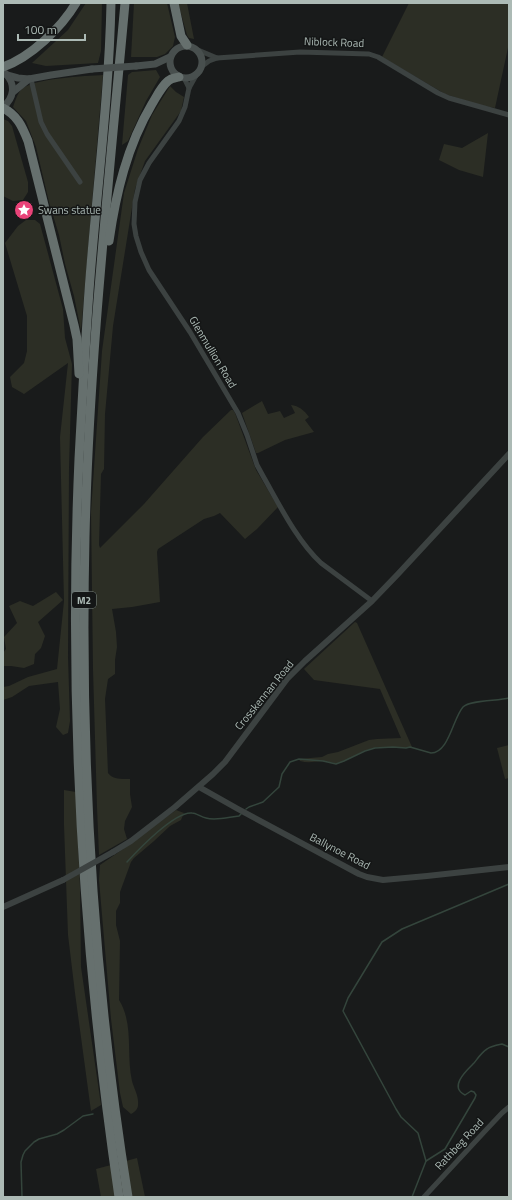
<svg xmlns="http://www.w3.org/2000/svg" width="512" height="1200" viewBox="0 0 512 1200" font-family="'Titillium Web',sans-serif">
<style>
.green{fill:#2c2e25}
.lines{fill:none;stroke-linecap:round;stroke-linejoin:round}
.stream{stroke:#34453c;stroke-width:1.5}
.minor{stroke:#3c4241;stroke-width:5}
.tertiary{stroke:#3c4241;stroke-width:6}
.secondary{stroke:#484f4e;stroke-width:7}
.motorway{stroke:#66706e;stroke-width:9}
.tertiary-bridge{stroke:#3c4241;stroke-width:6}
.secondary-bridge{stroke:#484f4e;stroke-width:7}
.labels{text-anchor:middle;stroke-width:3;stroke-linejoin:round;paint-order:stroke}
.shield{fill:#141616;stroke:#7e8985;stroke-width:1}
.shield-label{font-size:10px;font-weight:bold;fill:#acbab5}
.street-label{font-size:11px;fill:#acbab5;stroke:#141616}
.poi-label{font-size:11px;fill:#acbab5;stroke:#141616;text-anchor:start}
</style>
<rect width="100%" height="100%" fill="#191b1b"/>
<g class="green">
<path d="M 86,3 L 102,3 L 101,51 L 98,63 L 46,66 L 32,63 L 68,30 Z"/>
<path d="M 134,3 L 167,3 L 175,37 L 173,46 L 165,54 L 157,57 L 131,57 Z"/>
<path d="M 178,3 L 187,3 L 194,39 L 189,38 L 187,35 Z"/>
<path d="M 409,3 L 509,3 L 509,43 L 495,108 L 479,105 L 445,94 L 382,57 Z"/>
<path d="M 156,70 L 160,77 L 146,101 L 128,141 L 122,145 L 128,75 L 132,72 Z"/>
<path d="M 103,75 L 81,331 L 74,296 L 65,264 L 59,235 L 49,202 L 36,147 L 26,121 L 13,107 C 15,102 17,94 21,90 C 31,78 87,76 103,75 Z"/>
<path d="M 170,86 L 176,92 L 184,97 L 181,111 L 145,161 L 135,189 L 113,326 L 105,414 L 104,469 L 101,474 L 99,545 L 100,548 L 144,504 L 203,437 L 231,410 L 233,410 L 235,413 L 256,470 L 278,507 L 257,529 L 245,539 L 220,513 L 214,516 L 204,519 L 158,549 L 157,552 L 160,602 L 132,607 L 112,609 L 116,632 L 117,647 L 115,660 L 115,674 L 108,679 L 105,699 L 108,773 C 113,780 122,779 130,779 L 130,794 L 132,807 L 125,821 L 124,829 L 127,839 L 99,855 L 97,807 L 93,669 L 91,512 L 102,351 L 124,193 L 138,149 L 152,115 Z"/>
<path d="M 3,119 L 8,121 L 12,126 L 28,182 L 28,192 L 23,200 L 13,201 L 3,196 Z"/>
<path d="M 488,133 L 483,177 L 459,170 L 439,160 L 444,144 L 462,148 Z"/>
<path d="M 26,220 L 35,220 L 40,224 L 63,309 L 65,338 L 72,364 L 69,468 L 68,657 L 70,721 L 68,733 L 63,735 L 56,727 L 60,709 L 58,682 L 29,686 L 12,697 L 3,700 L 3,687 L 9,686 L 28,677 L 57,669 L 64,601 L 60,437 L 68,363 L 24,394 L 12,387 L 10,377 L 24,363 L 27,351 L 27,316 L 5,243 L 18,226 Z"/>
<path d="M 262,401 L 268,414 L 280,411 L 284,418 L 295,413 L 291,405 C 299,406 304,410 309,417 L 305,420 L 314,432 L 285,440 L 258,453 L 256,453 L 242,413 Z"/>
<path d="M 56,592 L 63,600 L 38,622 L 45,636 L 41,648 L 35,654 L 34,664 L 24,668 L 11,666 L 3,666 L 3,653 L 6,649 L 4,637 L 17,623 L 9,606 L 20,601 L 33,606 Z"/>
<path d="M 355,622 L 357,623 L 412,747 C 399,750 387,745 374,748 C 363,750 353,757 343,762 C 334,765 330,761 321,761 C 314,762 307,763 300,761 L 299,759 L 322,757 L 328,754 L 338,752 L 369,740 L 377,739 L 401,738 L 380,689 L 314,680 L 304,669 Z"/>
<path d="M 509,745 L 509,778 L 505,779 L 497,748 Z"/>
<path d="M 64,790 L 76,792 L 80,888 L 81,967 L 101,1105 L 91,1111 L 75,993 L 68,935 L 64,825 Z"/>
<path d="M 176,810 L 184,813 L 181,820 L 170,826 L 154,841 L 134,858 L 131,862 L 120,892 L 120,903 L 116,911 L 116,925 L 120,941 L 119,1000 C 134,1024 126,1054 132,1081 C 134,1089 139,1096 138,1105 C 138,1109 135,1112 131,1114 L 123,1107 L 120,1093 L 111,1019 L 99,880 L 100,865 L 126,847 Z"/>
<path d="M 137,1158 L 145,1197 L 101,1197 L 96,1169 Z"/>
</g>
<g class="lines">
<g class="stream">
<path d="M 246,809 L 249,807 L 263,802 L 279,787 L 282,774 L 290,762 L 299,759 L 323,761 L 336,764 L 344,761 L 365,751 L 375,748 L 393,747 L 406,748 L 410,747 L 431,753 C 449,753 453,718 463,707 C 470,700 498,701 509,698"/>
<path d="M 127,862 C 138,850 175,811 192,813 C 196,813 201,817 206,818 C 216,821 229,817 239,816 L 242,813"/>
<path d="M 426,1161 L 418,1133 L 401,1117 L 396,1109 L 343,1011 L 348,998 L 382,942 L 402,929 L 509,884"/>
<path d="M 22,1197 L 21,1162 L 23,1155 L 25,1151 L 34,1142 L 39,1139 L 57,1134 L 64,1130 L 83,1116 L 93,1114"/>
<path d="M 412,1197 L 426,1161 L 445,1149 L 475,1098 L 476,1095 L 474,1092 L 471,1091 L 465,1095 C 448,1087 467,1070 474,1063 C 478,1058 482,1052 487,1049 C 491,1046 497,1045 502,1044 L 509,1047"/>
</g>
<g class="minor">
<path d="M 198,50 L 217,58"/>
<path d="M 201,67 L 209,61 L 217,58 L 300,52 L 369,54 L 378,57 L 438,93 L 449,98 L 509,115"/>
<path d="M 198,72 L 189,88 L 185,107 L 179,121 L 149,163 L 140,180 L 135,202 L 134,224 L 136,236 L 141,252 L 149,270 L 190,332 L 238,413 L 247,435 L 257,465 L 263,476 C 279,504 297,541 321,563 L 372,601"/>
<path d="M 184,78 L 189,88"/>
<path d="M 31,79 L 41,122 L 47,134 L 80,182"/>
<path d="M 424,1197 L 486,1130 L 502,1113 L 509,1107"/>
</g>
<g class="tertiary">
<path d="M 199,787 L 238,809 L 359,874 L 367,877 L 383,880 L 427,876 L 509,867"/>
<path d="M 113,852 L 131,841 L 175,807 L 213,774 L 225,762 L 287,679 L 305,661 L 372,601 L 398,574 L 509,454"/>
<path d="M 3,907 L 63,880"/>
</g>
<g class="secondary">
<circle cx="186" cy="62" r="16"/>
<path d="M 136,66 L 155,64 L 170,57"/>
<path d="M 7,75 L 18,78 L 29,79 L 51,75 L 92,69"/>
<path d="M 13,92 L 29,79"/>
<path d="M 3,107 C 14,98 16,85 6,74"/>
</g>
<g class="motorway">
<path d="M 111,3 C 109,99 96,195 89,291 C 85,347 82,403 79,459 C 68,706 83,953 119,1197"/>
<path d="M 125,3 C 109,181 89,359 85,537 C 80,758 93,979 128,1197"/>
<path d="M 174,3 L 181,36 L 187,45"/>
<path d="M 3,67 C 31,57 61,28 76,3"/>
<path d="M 3,108 C 17,115 22,126 28,141 L 74,325 L 77,339 L 79,374"/>
<path d="M 109,241 C 116,193 127,146 152,104 C 157,96 161,87 168,81 C 171,78 175,78 179,77"/>
</g>
<path class="tertiary-bridge" d="M 63,880 L 113,852"/>
<path class="secondary-bridge" d="M 92,69 L 136,66"/>
</g>
<defs>
<symbol id="sight-disc" viewBox="-11 -11 22 22"><circle r="9.5" fill="#e94379" stroke="#141616"/><path d="M0-6L1.8-2.2L6-1.7L2.9 1.2L3.7 5.4L0 3.3L-3.7 5.4L-2.9 1.2L-6-1.7L-1.8-2.2Z" fill="#fff"/></symbol>
</defs>
<g fill-rule="evenodd">
<use href="#sight-disc" x="13" y="199" width="22" height="22"/>
</g>
<g class="labels">
<rect class="shield" x="72" y="592" width="24" height="16" rx="3"/>
<g class="shield-label">
<text x="84" y="604">M2</text>
</g>
<g class="street-label">
<text transform="translate(334 42) rotate(2)" y="4">Niblock Road</text>
<text transform="translate(213 352) rotate(59)" y="4">Glenmullion Road</text>
<text transform="translate(264 695) rotate(-51)" y="4">Crosskennan Road</text>
<text transform="translate(340 851) rotate(27)" y="4">Ballynoe Road</text>
<text transform="translate(459 1144) rotate(-47)" y="4">Rathbeg Road</text>
</g>
<g class="poi-label">
<text x="38" y="214">Swans statue</text>
</g>
</g>
<rect width="512" height="1200" fill="none" stroke="#acbab5" stroke-width="8"/>
<path d="M18 34v6h67v-6" fill="none" stroke="#acbab5" stroke-width="2"/>
<text x="24" y="34" font-size="12" fill="#acbab5" stroke="#141616" stroke-width="3" paint-order="stroke">100 m</text>
</svg>
